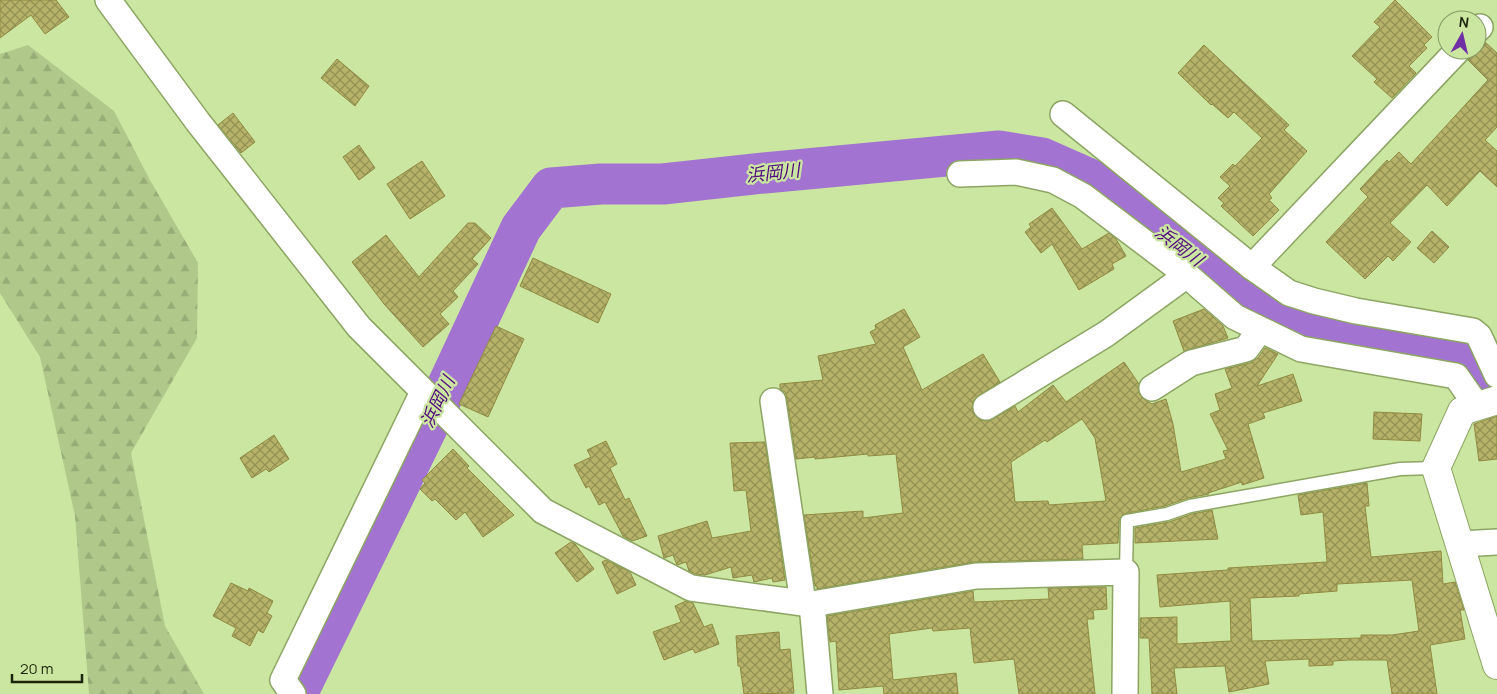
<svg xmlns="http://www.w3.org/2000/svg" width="1497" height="694" viewBox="0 0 1497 694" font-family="Manrope,'Noto Sans JP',sans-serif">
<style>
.forest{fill:url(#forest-firs)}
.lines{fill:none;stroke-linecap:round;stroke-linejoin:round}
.river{stroke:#a273d1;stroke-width:41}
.building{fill:url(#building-cross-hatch);stroke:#8f8a41;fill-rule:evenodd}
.service-casing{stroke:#8ca562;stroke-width:15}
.minor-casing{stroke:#8ca562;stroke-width:28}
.tertiary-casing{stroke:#8ca562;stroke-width:30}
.service{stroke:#fff;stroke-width:12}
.minor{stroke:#fff;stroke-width:25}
.tertiary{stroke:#fff;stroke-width:28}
.labels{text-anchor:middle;stroke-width:4.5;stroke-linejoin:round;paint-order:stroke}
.water-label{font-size:18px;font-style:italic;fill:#51097f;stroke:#cbe6a1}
</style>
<defs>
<pattern id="forest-firs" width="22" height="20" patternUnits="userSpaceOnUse" patternTransform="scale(1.25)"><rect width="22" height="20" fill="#b0c98b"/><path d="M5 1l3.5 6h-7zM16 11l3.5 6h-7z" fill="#97ac76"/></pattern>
<pattern id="building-cross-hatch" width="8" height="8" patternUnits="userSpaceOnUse" patternTransform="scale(1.25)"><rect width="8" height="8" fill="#b6b269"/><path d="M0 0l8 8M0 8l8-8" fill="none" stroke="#939154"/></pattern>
</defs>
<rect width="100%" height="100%" fill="#cbe6a1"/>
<path class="forest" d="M 28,45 L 114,111 L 150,180 L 198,263 L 197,338 L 131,453 L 165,626 L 204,694 L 89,694 L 75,516 L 40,357 L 0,293 L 0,54 Z"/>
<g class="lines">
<path class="river" d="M 297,694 L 445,391 L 521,228 L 551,188 L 601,184 L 663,184 L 764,173 L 999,151 L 1042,158 L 1101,184 L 1184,253 L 1279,313 L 1321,330 L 1462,357 L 1482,379 L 1497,375"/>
</g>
<g class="building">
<path d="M 0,0 L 56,0 L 69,17 L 45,34 L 31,15 L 0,38 Z"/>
<path d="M 1395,0 L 1432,37 L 1424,45 L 1427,48 L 1409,66 L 1416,73 L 1392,98 L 1374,82 L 1377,79 L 1352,56 L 1380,27 L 1374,22 Z"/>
<path d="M 1485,42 L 1497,53 L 1497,127 L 1485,140 L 1497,151 L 1497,187 L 1480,171 L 1447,206 L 1427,185 L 1390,223 L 1411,242 L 1393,261 L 1388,256 L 1365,279 L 1326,242 L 1368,197 L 1360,189 L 1387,160 L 1389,162 L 1399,152 L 1411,164 L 1488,80 L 1468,60 Z"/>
<path d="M 1204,45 L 1289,125 L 1284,130 L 1307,151 L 1269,194 L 1272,198 L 1269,200 L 1279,210 L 1253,236 L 1221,206 L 1224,203 L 1218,198 L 1230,186 L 1220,177 L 1233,164 L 1235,166 L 1262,138 L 1234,112 L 1228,118 L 1212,104 L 1211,105 L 1178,73 Z"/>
<path d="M 337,59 L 369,86 L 355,106 L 321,78 Z"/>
<path d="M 233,113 L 255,142 L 241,153 L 218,125 Z"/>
<path d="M 359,145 L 375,168 L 359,180 L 343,157 Z"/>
<path d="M 422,161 L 445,196 L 410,219 L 387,184 Z"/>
<path d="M 1052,208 L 1082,249 L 1109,233 L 1116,239 L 1126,256 L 1112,264 L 1114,269 L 1079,290 L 1052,244 L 1041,253 L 1025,232 L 1031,227 L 1029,224 Z"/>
<path d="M 468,223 L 475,223 L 491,238 L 472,259 L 478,264 L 453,291 L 458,297 L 440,314 L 449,324 L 423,347 L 384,304 L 352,262 L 386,235 L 419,277 Z"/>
<path d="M 1432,231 L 1449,247 L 1434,263 L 1417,248 Z"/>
<path d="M 533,258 L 611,294 L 598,323 L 520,286 Z"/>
<path d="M 904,309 L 920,337 L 903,347 L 922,390 L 983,354 L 1000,382 L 979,395 L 973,401 L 972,408 L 974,414 L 980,420 L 987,421 L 993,419 L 1015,406 L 1018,412 L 1053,385 L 1066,402 L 1124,362 L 1139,384 L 1138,389 L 1140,395 L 1145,400 L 1152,404 L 1166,399 L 1173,424 L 1181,472 L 1226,459 L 1223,451 L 1228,450 L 1210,414 L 1220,410 L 1215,394 L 1232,388 L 1225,369 L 1250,363 L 1258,358 L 1265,348 L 1278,354 L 1257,386 L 1293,374 L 1302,401 L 1263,413 L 1265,418 L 1248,424 L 1264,478 L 1242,485 L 1242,482 L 1208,493 L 1209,494 L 1188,498 L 1165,506 L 1123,514 L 1119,521 L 1118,543 L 1082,545 L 1083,559 L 974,562 L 817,589 L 817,586 L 815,586 L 804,515 L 863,511 L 863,518 L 903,513 L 896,454 L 868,456 L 868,454 L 815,459 L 815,457 L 796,459 L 787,399 L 785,392 L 780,389 L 780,384 L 823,380 L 818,356 L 876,344 L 870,332 L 876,329 L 875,325 ZM 1082,419 L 1095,438 L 1106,501 L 1049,505 L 1048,501 L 1015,502 L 1011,462 L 1045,440 L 1047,442 Z"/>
<path d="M 1204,309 L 1223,326 L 1228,338 L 1184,351 L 1173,321 Z"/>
<path d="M 496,326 L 524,339 L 488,417 L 459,404 Z"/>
<path d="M 1374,412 L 1422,414 L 1420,441 L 1373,439 Z"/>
<path d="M 1497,416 L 1497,459 L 1479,461 L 1474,424 Z"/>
<path d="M 274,435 L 289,459 L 269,472 L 266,469 L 252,478 L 240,458 Z"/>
<path d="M 606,441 L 617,464 L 610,468 L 625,500 L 629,498 L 647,536 L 632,541 L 623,536 L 605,502 L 599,505 L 589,486 L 586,488 L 574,465 L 591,457 L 587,450 Z"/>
<path d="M 765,442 L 785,580 L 773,582 L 772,578 L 754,582 L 752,575 L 733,578 L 731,567 L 705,575 L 695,574 L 689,571 L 686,562 L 677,565 L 673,555 L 664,558 L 658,536 L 707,521 L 712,538 L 751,531 L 746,490 L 734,491 L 730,443 Z"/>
<path d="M 453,449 L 469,466 L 467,468 L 514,515 L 483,537 L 465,512 L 456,520 L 435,499 L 432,501 L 420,489 L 425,483 L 422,480 Z"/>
<path d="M 1367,483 L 1369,506 L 1365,506 L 1371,557 L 1441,551 L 1443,584 L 1455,582 L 1464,610 L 1460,610 L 1465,639 L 1430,645 L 1437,694 L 1392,694 L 1387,660 L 1349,660 L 1333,661 L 1333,665 L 1309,666 L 1309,659 L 1265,661 L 1269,684 L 1229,692 L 1225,666 L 1174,668 L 1177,694 L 1152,694 L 1149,638 L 1140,638 L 1140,618 L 1177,617 L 1177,644 L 1231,641 L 1230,601 L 1160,607 L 1157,575 L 1228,570 L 1228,568 L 1327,562 L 1323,512 L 1301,515 L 1298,495 ZM 1412,580 L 1419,631 L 1392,635 L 1361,635 L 1361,638 L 1252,641 L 1250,598 L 1299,596 L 1299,594 L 1337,591 L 1337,584 Z"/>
<path d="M 1212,510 L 1218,539 L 1135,543 L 1135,528 L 1169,522 L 1192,514 Z"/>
<path d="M 571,542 L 575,544 L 594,569 L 577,582 L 555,553 Z"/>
<path d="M 606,560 L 630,572 L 636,585 L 617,594 L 602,562 Z"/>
<path d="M 231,583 L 248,591 L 249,588 L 273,601 L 267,613 L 272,616 L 263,633 L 258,630 L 250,646 L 232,636 L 236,628 L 213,616 Z"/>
<path d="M 1106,587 L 1107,609 L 1093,610 L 1094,619 L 1087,619 L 1095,694 L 1019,694 L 1014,659 L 974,663 L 970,628 L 933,631 L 932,628 L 889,634 L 893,680 L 956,673 L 958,694 L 884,694 L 883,686 L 839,690 L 836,641 L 830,642 L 827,616 L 973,591 L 974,602 L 1049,599 L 1048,588 Z"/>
<path d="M 686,601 L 693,603 L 704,627 L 712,624 L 719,644 L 695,653 L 693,649 L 664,660 L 653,632 L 681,622 L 675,606 Z"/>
<path d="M 779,632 L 780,650 L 790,649 L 794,693 L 744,694 L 740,666 L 738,666 L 736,636 Z"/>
</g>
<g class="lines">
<defs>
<path id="service" d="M 1126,572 L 1127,521 L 1167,514 L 1190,506 L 1400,469 L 1436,468"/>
<g id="minor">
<path d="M 108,0 L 198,122 L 359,327 L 543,511 L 691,588 L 803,603 L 812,604 L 976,576 L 1126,572 L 1125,694"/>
<path d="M 1477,30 L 1480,27"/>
<path d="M 1063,114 L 1252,267 L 1289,293 L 1314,301 L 1356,311 L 1473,331 L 1479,336 L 1497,375"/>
<path d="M 960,174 L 1016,172 L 1053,180 L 1083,196 L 1182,271 L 1235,317 L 1301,349 L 1456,376 L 1477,406"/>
<path d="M 1252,267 L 1458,50"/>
<path d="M 1152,388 L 1191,363 L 1246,349 L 1260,330"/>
<path d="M 773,401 L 803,603"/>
<path d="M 986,407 L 1106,334 L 1187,275"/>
<path d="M 1460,544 L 1497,542"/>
<path d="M 812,604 L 820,694"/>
<path d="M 293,694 L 283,680 L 423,392"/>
</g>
<path id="tertiary" d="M 1497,400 L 1462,411 L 1436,468 L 1497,665"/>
</defs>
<use href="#service" class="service-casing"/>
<use href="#minor" class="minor-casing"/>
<use href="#tertiary" class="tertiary-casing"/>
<use href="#service" class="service"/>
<use href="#minor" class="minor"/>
<use href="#tertiary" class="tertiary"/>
</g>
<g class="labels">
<g class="water-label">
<text transform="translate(773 173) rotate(-6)" y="6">浜岡川</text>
<text transform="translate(1179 246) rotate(37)" y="6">浜岡川</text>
<text transform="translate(438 402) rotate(-64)" y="6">浜岡川</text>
</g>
</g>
<g transform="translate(1462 35) rotate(8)"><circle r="24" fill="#cbe6a1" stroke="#849864"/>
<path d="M0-4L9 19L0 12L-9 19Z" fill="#702fa4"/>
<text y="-8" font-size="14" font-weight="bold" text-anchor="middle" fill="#1a2408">N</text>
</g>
<path d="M12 674v8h70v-8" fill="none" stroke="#1a2408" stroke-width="2.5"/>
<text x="20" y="674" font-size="15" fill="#1a2408" stroke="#cbe6a1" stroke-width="4" paint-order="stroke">20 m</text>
</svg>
